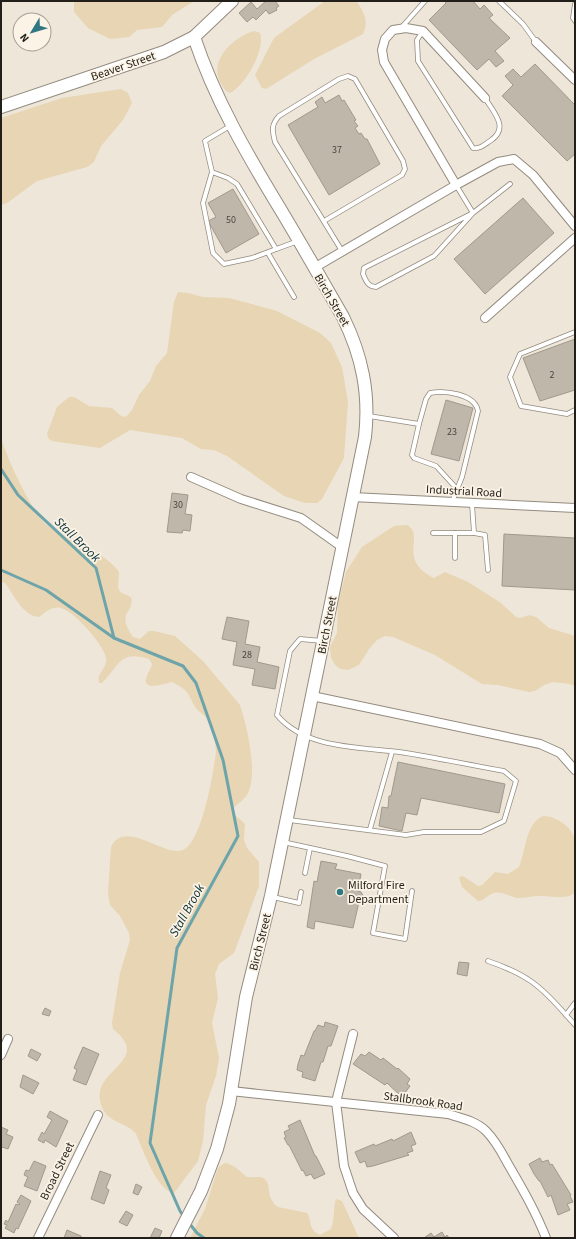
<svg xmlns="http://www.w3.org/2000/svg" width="576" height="1239" viewBox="0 0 576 1239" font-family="'Source Sans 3',sans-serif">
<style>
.green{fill:#e7d5b4}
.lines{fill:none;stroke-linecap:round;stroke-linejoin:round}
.stream{stroke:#6da4aa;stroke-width:3}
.building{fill:#bfb7aa;stroke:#a0998c}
.lane-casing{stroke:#938b7f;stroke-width:5.5}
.street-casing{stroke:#938b7f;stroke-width:10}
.secondary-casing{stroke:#938b7f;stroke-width:14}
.lane{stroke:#fff;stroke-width:4}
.street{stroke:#fff;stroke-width:8}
.secondary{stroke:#fff;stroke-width:12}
.poi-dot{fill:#307881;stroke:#fbf3e5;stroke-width:1.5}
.labels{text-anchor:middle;stroke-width:3.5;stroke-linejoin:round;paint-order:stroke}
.number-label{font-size:10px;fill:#49453e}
.street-label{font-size:12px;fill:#221f1a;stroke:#fbf3e5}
.poi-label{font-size:12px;fill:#221f1a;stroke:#fbf3e5;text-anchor:start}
.water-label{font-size:13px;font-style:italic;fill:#083035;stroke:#fbf3e5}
</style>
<rect width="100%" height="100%" fill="#eee6d8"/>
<g class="green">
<path d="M 74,1 L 194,1 L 172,15 L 162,27 L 137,30 L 129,37 L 110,39 L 88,28 L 74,12 Z"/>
<path d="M 325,1 L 356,1 C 364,11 369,22 363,34 L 314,59 L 266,89 L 262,88 L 255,75 L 274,38 Z"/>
<path d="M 254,31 L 260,33 C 266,49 245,86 230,93 C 225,91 223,87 220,82 C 209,59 234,37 254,31 Z"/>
<path d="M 121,89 L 128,93 L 132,103 L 123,120 L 101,146 L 94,162 L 87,167 L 37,181 L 7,203 L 1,205 L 1,118 L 62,98 Z"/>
<path d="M 178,292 L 188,293 L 203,297 L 229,298 L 277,311 L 320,333 L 331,343 L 342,367 L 348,402 L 344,458 L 322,499 L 317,503 L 305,503 L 284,496 L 227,456 L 214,450 L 201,449 L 182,438 L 130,430 L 100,448 L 52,441 L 48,438 L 47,434 L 57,407 L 69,397 L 74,397 L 89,406 L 112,408 L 121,416 L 126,417 L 132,410 L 139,395 L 150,381 L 156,366 L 167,353 L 174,302 Z"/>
<path d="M 1,437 C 5,455 34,517 48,526 C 69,540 105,552 119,572 L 118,587 L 120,592 L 131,597 C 135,614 115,611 133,637 L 140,639 L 149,631 L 154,631 L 175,636 L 203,661 L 240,705 C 247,726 258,773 248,793 C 244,801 236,804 231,811 L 245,824 L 244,840 L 247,848 L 259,862 L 259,886 L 234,953 L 219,964 L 215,974 L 218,998 L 212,1023 L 219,1058 L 216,1076 L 206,1105 L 203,1141 L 198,1161 L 174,1193 C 156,1190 143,1149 136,1134 C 128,1123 111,1123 104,1111 C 81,1070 157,1064 113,1029 L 112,1023 L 120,973 L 130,940 L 129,933 L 120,916 L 110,905 L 108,894 L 111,847 C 125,818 165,858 183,850 C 202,842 214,771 216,751 C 216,744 212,728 209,721 C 206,716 200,713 196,708 C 192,703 190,695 185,690 C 182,687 176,684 172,682 C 167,683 140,693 147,676 C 148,672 151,669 152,664 L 149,659 C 119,650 120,665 102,683 L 99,683 C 96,673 108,668 106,658 C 104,645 74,611 61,608 C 52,606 46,612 39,617 C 23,616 14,595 5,583 L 1,582 Z"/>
<path d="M 407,525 C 426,536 396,559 434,578 L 445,572 L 468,582 L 501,603 L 516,617 L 520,618 L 529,615 L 536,617 L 549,628 L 575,636 L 575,686 L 570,684 L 553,682 L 544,685 L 535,691 L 529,692 L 498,685 L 482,684 L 435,655 L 393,637 L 385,636 L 377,640 L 369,649 L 359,665 L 348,670 L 341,669 L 336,666 L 331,658 L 330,647 L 337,633 L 338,604 L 346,572 L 362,547 L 394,526 Z"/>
<path d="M 543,816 C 556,816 573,827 575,841 C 576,857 575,876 575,892 C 568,901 549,895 540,896 C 532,896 525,898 518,898 C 510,897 503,891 494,893 C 488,894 484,901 478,901 L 462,887 L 459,877 L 463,876 L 478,886 L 482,885 L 495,872 L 508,874 L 519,867 C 526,851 525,824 543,816 Z"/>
<path d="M 227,1163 L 235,1167 L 247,1177 L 261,1177 L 265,1179 L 268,1184 L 270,1197 L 274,1204 L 278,1207 L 307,1213 C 313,1223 307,1228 320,1235 L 331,1229 C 335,1219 333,1208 336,1199 L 342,1201 L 359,1238 L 190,1238 L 205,1209 L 218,1168 L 223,1164 Z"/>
</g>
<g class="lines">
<g class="stream">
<path d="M 1,469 L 18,495 L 96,568 L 114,638"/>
<path d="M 1,570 L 46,590 L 114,638 L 183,666 L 196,683 L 223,760 L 238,836 L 177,948 L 150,1143 L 180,1211 L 184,1217"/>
<path d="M 189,1223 L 197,1233 L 204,1238"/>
</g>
</g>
<g class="building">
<path d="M 266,1 L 275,1 L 279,6 L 276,8 L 277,10 L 269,14 L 266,10 L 256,20 L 253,17 L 247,22 L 239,13 L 251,2 L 257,9 Z"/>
<path d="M 444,1 L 473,1 L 480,9 L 484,5 L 493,15 L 489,18 L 510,38 L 495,51 L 504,61 L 496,67 L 489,59 L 477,70 L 429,20 L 446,3 Z"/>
<path d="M 535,64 L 575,105 L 575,154 L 567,161 L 502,96 L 513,85 L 505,76 L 513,69 L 521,77 Z"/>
<path d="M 339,95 L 342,101 L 344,100 L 356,120 L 354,121 L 358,126 L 355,128 L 359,134 L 361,133 L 365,139 L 367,139 L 380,164 L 329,195 L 288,125 L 318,107 L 315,102 L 322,97 L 325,103 Z"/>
<path d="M 233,189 L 259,234 L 226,253 L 208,221 L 216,217 L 208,203 Z"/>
<path d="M 523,198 L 554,233 L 485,294 L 454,259 Z"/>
<path d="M 575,339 L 575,390 L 540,401 L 523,358 Z"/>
<path d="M 446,400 L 473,408 L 459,461 L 431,454 Z"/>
<path d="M 172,493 L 188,495 L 185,514 L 192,515 L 190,531 L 183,530 L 182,533 L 167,532 Z"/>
<path d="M 504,534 L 575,538 L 575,590 L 502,586 Z"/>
<path d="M 227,617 L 249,621 L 245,644 L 260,647 L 257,662 L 279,667 L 275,689 L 252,685 L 255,669 L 233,665 L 237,642 L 222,639 Z"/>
<path d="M 398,762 L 505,784 L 499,813 L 421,798 L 417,815 L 406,813 L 402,831 L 379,826 L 382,807 L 388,808 L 389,796 L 391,796 Z"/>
<path d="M 321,861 L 337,864 L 335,869 L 361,874 L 358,891 L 361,892 L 364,897 L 359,902 L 353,928 L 315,921 L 314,929 L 307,927 L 314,881 L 317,882 Z"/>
<path d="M 459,962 L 469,963 L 467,976 L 457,974 Z"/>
<path d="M 45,1008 L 51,1011 L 49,1016 L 42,1014 Z"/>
<path d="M 325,1022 L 338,1026 L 331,1046 L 328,1046 L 323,1062 L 321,1062 L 315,1081 L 302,1077 L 303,1072 L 297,1070 L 298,1064 L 301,1055 L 304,1056 L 314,1031 L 315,1031 L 318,1025 L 324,1027 Z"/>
<path d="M 83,1047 L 99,1054 L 86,1085 L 73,1080 L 77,1070 L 74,1068 Z"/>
<path d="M 31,1049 L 41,1054 L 37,1061 L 28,1056 Z"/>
<path d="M 369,1052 L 381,1060 L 383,1058 L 397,1069 L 398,1068 L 410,1079 L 407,1084 L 410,1086 L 402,1097 L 387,1083 L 385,1085 L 353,1064 L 361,1054 L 365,1056 Z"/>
<path d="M 23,1075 L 39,1083 L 33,1094 L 20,1087 Z"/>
<path d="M 50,1111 L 68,1121 L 56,1147 L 45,1140 L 44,1143 L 38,1140 L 42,1132 L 44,1134 L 52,1120 L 47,1117 Z"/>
<path d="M 300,1120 L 315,1156 L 316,1156 L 325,1174 L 314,1179 L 311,1174 L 306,1176 L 303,1170 L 302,1171 L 289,1145 L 288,1145 L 284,1138 L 286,1137 L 284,1132 L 290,1129 L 288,1126 Z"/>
<path d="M 1,1127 L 8,1130 L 6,1134 L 13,1137 L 8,1149 L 2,1147 L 1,1150 Z"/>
<path d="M 411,1132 L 416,1144 L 411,1146 L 413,1151 L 407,1153 L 409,1155 L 373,1166 L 367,1167 L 365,1161 L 360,1163 L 355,1152 L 374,1144 L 375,1146 L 392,1139 L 393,1141 Z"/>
<path d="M 540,1158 L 542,1162 L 548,1160 L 550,1165 L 552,1164 L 571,1195 L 570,1196 L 573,1202 L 567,1204 L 570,1210 L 558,1215 L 551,1195 L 548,1197 L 540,1181 L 539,1181 L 534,1174 L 529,1164 Z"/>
<path d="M 34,1161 L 46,1166 L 37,1191 L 24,1186 L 28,1177 L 24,1175 L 26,1170 L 29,1171 Z"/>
<path d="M 100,1171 L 111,1175 L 106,1188 L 109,1190 L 104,1204 L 91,1199 Z"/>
<path d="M 136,1184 L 142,1187 L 138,1195 L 133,1193 Z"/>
<path d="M 21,1195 L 31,1201 L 18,1229 L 16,1228 L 14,1233 L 5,1228 L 7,1225 L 4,1224 L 6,1220 L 8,1222 L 16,1204 L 19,1205 L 20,1204 L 17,1202 Z"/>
<path d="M 126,1211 L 133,1215 L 127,1226 L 119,1222 Z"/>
<path d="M 155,1228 L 162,1231 L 159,1238 L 150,1238 Z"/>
<path d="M 67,1230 L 81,1236 L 81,1238 L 64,1238 Z"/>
<path d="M 442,1232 L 445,1237 L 447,1235 L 449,1238 L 424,1238 L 431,1233 L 434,1237 Z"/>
</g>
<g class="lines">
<defs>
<g id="lane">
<path d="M 499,1 L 523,24 L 536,42"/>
<path d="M 575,4 L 573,18 L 575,21"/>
<path d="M 401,28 L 425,1"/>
<path d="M 423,31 L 417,40 L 418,61 L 473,148 C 480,149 484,145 490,141 C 510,128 494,113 485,98"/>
<path d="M 230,126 L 205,141 L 212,172 L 203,203 L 213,253 L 224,264 L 252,258 L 298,241"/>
<path d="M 212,172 L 228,178 L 237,184 L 276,249"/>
<path d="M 456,185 L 473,213 L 364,268 L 363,274 C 366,281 368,287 376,287 L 434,256 L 473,213 L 510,184"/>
<path d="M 324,221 L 402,175 L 405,169 L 403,161 L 355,79 L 348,76 L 339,79 L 279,116 C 271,125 272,130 275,142 L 342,251"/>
<path d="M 268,253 L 294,297"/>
<path d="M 575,332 L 520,354 L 510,377 L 521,406 L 567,414 L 575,410"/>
<path d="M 369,416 L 419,424 L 426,399 L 430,393 C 445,390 475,394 478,411 L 462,477 L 452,502"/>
<path d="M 419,424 L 412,455 L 414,458 L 436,466 L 458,490"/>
<path d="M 472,504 L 474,533 L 485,535 L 488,570"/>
<path d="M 433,533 L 474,533"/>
<path d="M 455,533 L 455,558"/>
<path d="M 289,820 L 406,835 L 424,832 L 481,832 L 504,821 L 516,781 L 504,771 C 469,765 434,757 399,752 C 360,747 305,749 277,715 L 290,651 L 300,639 L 322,641"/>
<path d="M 370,829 L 392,752"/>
<path d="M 283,842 L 347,856 L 385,866 L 373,933 L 405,939 L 412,891"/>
<path d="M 305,873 L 310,848"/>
<path d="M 273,897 L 299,903 L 301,892"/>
<path d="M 488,961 C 526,974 540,985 566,1015"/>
<path d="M 575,1003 L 566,1015 L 575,1025"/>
</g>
<g id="street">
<path d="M 536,42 L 575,80"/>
<path d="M 485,98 L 423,31 L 406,28 L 393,30 L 385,39 L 382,50 L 384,62 L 456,185 L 498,162 L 514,159 L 533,175 L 575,226"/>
<path d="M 314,268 L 456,185"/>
<path d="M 485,318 L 575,238"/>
<path d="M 191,477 L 241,499 L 301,518 L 342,547"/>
<path d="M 352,497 L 575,508"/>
<path d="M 312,696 L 540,744 L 560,753 L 575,770"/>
<path d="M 353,1034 L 336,1102 L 344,1166 L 353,1193 L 363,1209 L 394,1238"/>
<path d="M 1,1055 L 8,1039"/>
<path d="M 231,1091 L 448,1114 C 461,1118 476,1121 486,1131 C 496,1141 502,1153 508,1164 C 522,1188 536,1212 546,1238"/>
<path d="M 38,1238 L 98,1115"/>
</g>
<g id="secondary">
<path d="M 1,107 L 164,52 L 194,37 L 232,1"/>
<path d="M 177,1238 L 201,1191 L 217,1149 L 229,1104 L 246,997 L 271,896 L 365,437 C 370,393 362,356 343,317 C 323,282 303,247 282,212 C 248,156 215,100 194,37"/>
</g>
</defs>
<use href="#lane" class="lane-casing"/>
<use href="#street" class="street-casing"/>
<use href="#secondary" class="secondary-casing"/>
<use href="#lane" class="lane"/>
<use href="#street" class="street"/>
<use href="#secondary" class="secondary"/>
</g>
<circle class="poi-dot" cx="340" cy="892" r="4"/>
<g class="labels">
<g class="number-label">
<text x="337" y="153">37</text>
<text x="231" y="223">50</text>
<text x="552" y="378">2</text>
<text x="452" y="435">23</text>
<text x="178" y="508">30</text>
<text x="247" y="658">28</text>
</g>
<g class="street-label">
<text transform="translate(123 66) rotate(-19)" y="4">Beaver Street</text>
<text transform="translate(332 300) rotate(60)" y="4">Birch Street</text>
<text transform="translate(464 491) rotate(3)" y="4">Industrial Road</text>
<text transform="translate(327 625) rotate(-79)" y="4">Birch Street</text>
<text transform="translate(260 942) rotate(-76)" y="4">Birch Street</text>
<text transform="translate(423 1101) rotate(8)" y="4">Stallbrook Road</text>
<text transform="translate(57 1171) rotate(-64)" y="4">Broad Street</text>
</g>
<g class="poi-label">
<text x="348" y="889">Milford Fire<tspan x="348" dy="14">Department</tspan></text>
</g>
<g class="water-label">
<text transform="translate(78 539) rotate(44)" y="5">Stall Brook</text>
<text transform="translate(186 910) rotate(-61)" y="5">Stall Brook</text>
</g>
</g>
<rect width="576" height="1239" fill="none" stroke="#221f1a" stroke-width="4"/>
<g transform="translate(32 32) rotate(232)"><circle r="19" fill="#fbf3e5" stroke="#a49e94"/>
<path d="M0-3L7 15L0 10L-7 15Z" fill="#307881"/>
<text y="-6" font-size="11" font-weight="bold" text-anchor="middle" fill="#221f1a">N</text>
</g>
</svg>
